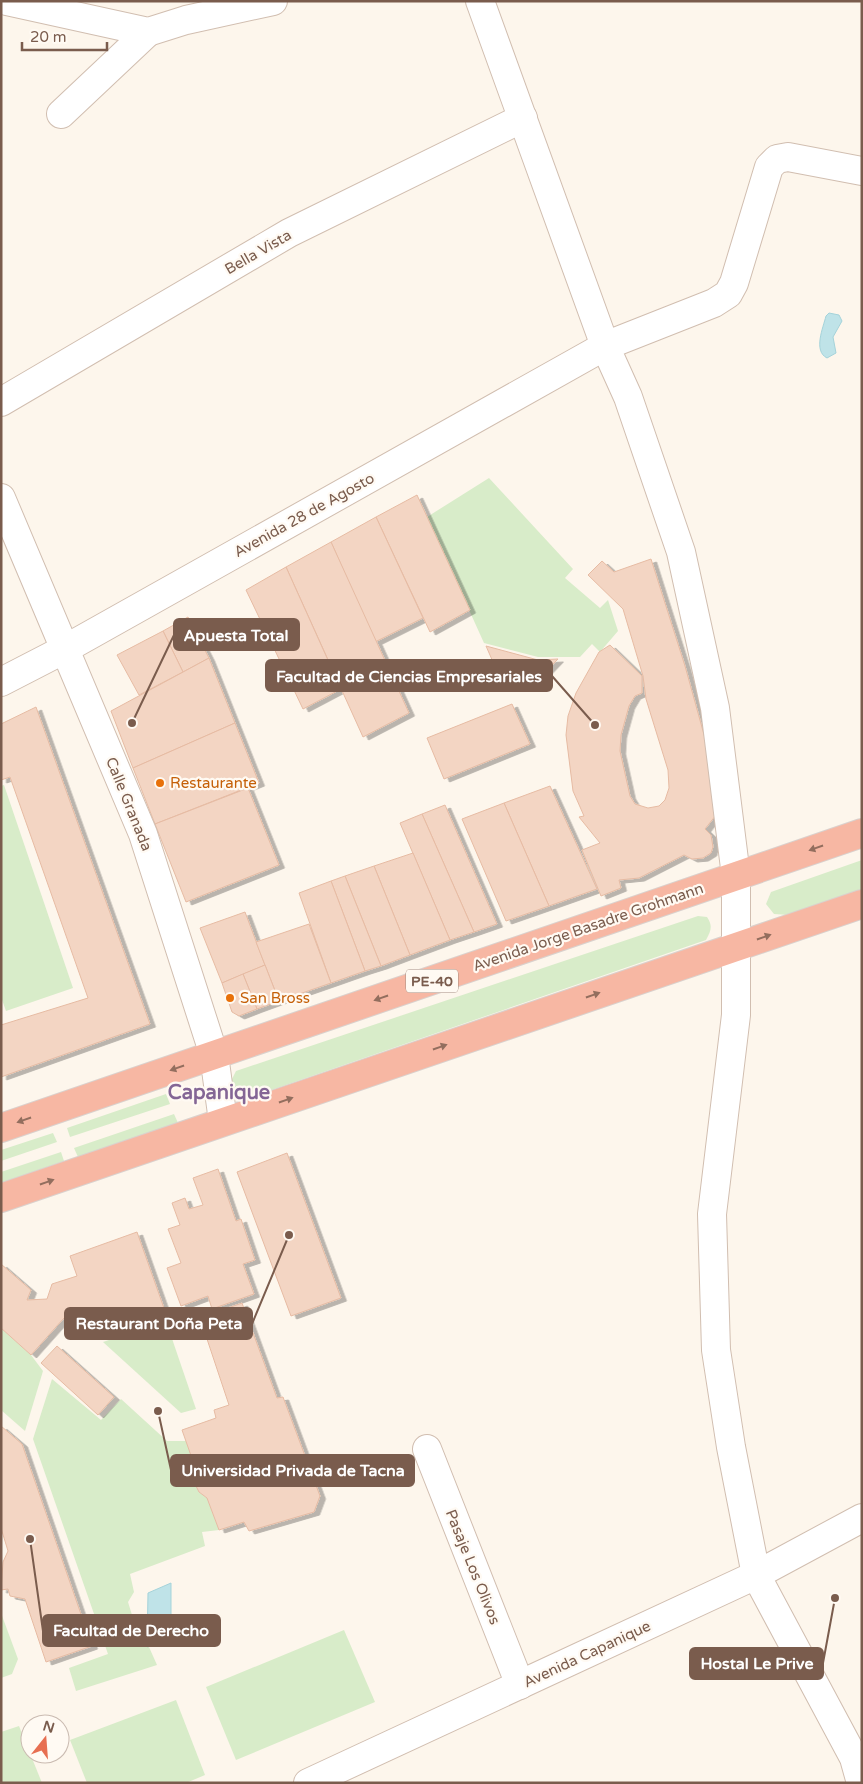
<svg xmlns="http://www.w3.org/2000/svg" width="863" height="1784" viewBox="0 0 863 1784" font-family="'Varela Round',sans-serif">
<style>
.green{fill:#d8ecc9}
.water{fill:#bfe3e8;stroke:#a5d3da}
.building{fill:#f3d5c3;stroke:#e6bba3;filter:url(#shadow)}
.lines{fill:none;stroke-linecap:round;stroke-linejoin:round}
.minor-casing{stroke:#d1beb0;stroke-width:30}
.highway-casing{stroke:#dad1cd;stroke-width:30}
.minor{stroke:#fff;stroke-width:28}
.highway{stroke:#f7b7a3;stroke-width:28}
.oneway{fill:#936e5e}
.food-dot{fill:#e8710a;stroke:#fffaf3;stroke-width:2}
.labels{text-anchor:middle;stroke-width:4.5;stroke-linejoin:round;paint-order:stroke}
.shield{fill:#fffaf3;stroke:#a28b7f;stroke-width:1}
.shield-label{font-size:14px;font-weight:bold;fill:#7a5c4d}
.street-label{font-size:15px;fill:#7a5c4d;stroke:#fffaf3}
.food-label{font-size:15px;fill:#c56008;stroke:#fffaf3;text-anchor:start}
.district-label{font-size:20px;font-weight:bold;fill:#846695;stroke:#fffaf3}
.leader{fill:none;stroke:#7a5c4d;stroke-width:2}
.callout-dot{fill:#7a5c4d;stroke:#fffaf3;stroke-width:2}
.callout{fill:#7a5c4d;stroke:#7a5c4d;stroke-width:2}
.callout-label{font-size:16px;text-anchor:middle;font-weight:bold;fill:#fff}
</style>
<defs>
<filter id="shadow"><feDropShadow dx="5.5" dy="3" stdDeviation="0" flood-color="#0004"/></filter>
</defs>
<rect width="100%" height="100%" fill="#fdf6ec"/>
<g class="green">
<path d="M 489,478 L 573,569 L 565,578 L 600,608 L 608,600 L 618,631 L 600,652 L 592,644 L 580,657 L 538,657 L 484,643 L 427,517 Z"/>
<path d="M 4,785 L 73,988 L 6,1011 L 1,997 L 1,786 Z"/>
<path d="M 862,860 L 862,891 L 789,915 L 774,914 L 766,904 L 771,892 Z"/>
<path d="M 698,916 L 707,917 C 713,926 711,931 706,940 L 254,1096 L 243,1095 L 233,1088 L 232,1079 L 236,1071 Z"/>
<path d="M 166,1094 L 170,1104 L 70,1137 L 67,1128 Z"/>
<path d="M 174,1114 L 178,1123 L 78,1157 L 74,1148 Z"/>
<path d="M 53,1133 L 57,1142 L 1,1161 L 1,1150 Z"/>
<path d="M 61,1152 L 64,1161 L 1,1183 L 1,1172 Z"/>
<path d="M 166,1321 L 196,1409 L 181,1413 L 103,1342 Z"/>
<path d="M 1,1328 L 31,1355 L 43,1371 L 25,1431 L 1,1410 Z"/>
<path d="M 52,1379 L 101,1420 L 121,1399 L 167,1441 L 187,1441 L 195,1467 L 193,1475 L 195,1484 L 199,1492 L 207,1498 L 219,1530 L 202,1532 L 205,1546 L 130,1574 L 134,1592 L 128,1602 L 132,1615 L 137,1620 L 157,1665 L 76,1691 L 69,1668 L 108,1654 L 33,1439 Z"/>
<path d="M 1,1613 L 18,1659 L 12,1674 L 1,1678 Z"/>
<path d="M 344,1630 L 375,1702 L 236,1760 L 206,1687 Z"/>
<path d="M 176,1700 L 205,1775 L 186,1783 L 87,1783 L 70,1740 Z"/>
<path d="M 19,1726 L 42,1783 L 1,1783 L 1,1732 Z"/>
</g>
<g class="water">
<path d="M 829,313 L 839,315 L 842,321 L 833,337 L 836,353 L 827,358 C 813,351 823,328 826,316 Z"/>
<path d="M 171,1583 L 171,1636 L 147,1647 L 148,1593 Z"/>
</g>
<g class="building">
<path d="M 417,495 L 470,610 L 430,632 L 376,517 Z"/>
<path d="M 376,517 L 423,618 L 375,642 L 331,542 Z"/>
<path d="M 331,542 L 409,713 L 363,737 L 286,567 Z"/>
<path d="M 651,559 L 685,666 L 716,778 L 716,815 L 705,829 L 711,835 L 713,847 L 711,853 L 703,858 L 692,859 L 684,855 L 639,878 L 619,880 L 621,888 L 601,896 L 582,850 L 600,843 L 579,817 L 584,816 L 573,791 L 566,735 L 568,716 L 576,693 L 599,652 L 610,645 L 642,676 L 642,693 L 635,696 L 629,706 L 621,735 L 620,751 L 630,796 L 635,804 L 648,808 L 659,806 L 665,800 L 669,788 L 668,770 L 646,699 L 643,676 L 623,609 L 588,575 L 602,561 L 614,572 Z"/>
<path d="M 286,567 L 341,689 L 303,709 L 246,590 Z"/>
<path d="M 188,617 L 209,658 L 183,672 L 163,631 Z"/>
<path d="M 163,631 L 183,672 L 139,695 L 117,655 Z"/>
<path d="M 486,646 L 538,660 L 558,659 L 533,685 L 521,688 L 504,687 Z"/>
<path d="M 209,658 L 235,723 L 133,768 L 111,711 Z"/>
<path d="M 512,704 L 530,744 L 444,779 L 427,738 Z"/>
<path d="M 36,707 L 150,1024 L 1,1077 L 1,1025 L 88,998 L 10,777 L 1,780 L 1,724 Z"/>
<path d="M 235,723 L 259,783 L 155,824 L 133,768 Z"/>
<path d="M 550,786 L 597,889 L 549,906 L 504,803 Z"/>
<path d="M 248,788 L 279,865 L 186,902 L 155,824 Z"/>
<path d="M 504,803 L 549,906 L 506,921 L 462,819 Z"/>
<path d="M 445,805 L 497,924 L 474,932 L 422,814 Z"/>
<path d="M 422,814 L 474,932 L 450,940 L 400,823 Z"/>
<path d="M 413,853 L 450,940 L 410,955 L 374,866 Z"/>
<path d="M 374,866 L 410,955 L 381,966 L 345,876 Z"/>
<path d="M 345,876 L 381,966 L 365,971 L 331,881 Z"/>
<path d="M 331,881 L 365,971 L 331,983 L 299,893 Z"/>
<path d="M 245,912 L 265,965 L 222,983 L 200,928 Z"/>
<path d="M 309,924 L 331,983 L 279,1001 L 256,942 Z"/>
<path d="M 265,965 L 279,1001 L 257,1009 L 243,974 Z"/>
<path d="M 243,974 L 257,1009 L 239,1016 L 232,1012 L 222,983 Z"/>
<path d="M 287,1153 L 341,1298 L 291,1316 L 237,1172 Z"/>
<path d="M 218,1169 L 236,1221 L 241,1219 L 255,1260 L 243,1264 L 254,1294 L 212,1309 L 208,1296 L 181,1306 L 167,1268 L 181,1263 L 168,1229 L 180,1225 L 172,1203 L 185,1198 L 189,1209 L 203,1205 L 193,1178 Z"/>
<path d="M 137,1232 L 165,1311 L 95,1335 L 86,1310 L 64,1318 L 31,1355 L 1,1328 L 1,1264 L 31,1290 L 27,1300 L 47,1299 L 52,1284 L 77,1276 L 70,1256 Z"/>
<path d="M 242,1303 L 277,1398 L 283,1397 L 320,1496 L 314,1512 L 249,1531 L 244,1522 L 219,1530 L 207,1498 L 199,1492 L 195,1484 L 193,1475 L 195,1467 L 182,1430 L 216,1418 L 214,1410 L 229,1405 L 200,1318 Z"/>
<path d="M 57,1346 L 114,1397 L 98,1415 L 41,1363 Z"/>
<path d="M 1,1426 L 22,1444 L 92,1646 L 46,1662 L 25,1599 L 10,1596 L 8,1589 L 1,1590 L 3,1562 L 8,1551 L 1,1528 Z"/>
</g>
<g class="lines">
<defs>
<g id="minor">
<path d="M 7,1 L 148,32 L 186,20 L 273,1"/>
<path d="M 480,1 L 605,346 L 628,397 L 681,552 L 715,708 L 736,876 L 736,1015 L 712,1214 L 716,1350 L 731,1447 L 756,1575 L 854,1758 L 861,1783"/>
<path d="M 61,114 L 148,32"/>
<path d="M 1,402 L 289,233 L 523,118"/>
<path d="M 1,498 L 143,834 L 214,1055 L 223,1121"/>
<path d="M 1,682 L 65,649 L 605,346 L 714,303 L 728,294 L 734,283 L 769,167 L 777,159 L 788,157 L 862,171"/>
<path d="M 427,1449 L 520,1685"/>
<path d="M 308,1783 L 756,1575 L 862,1518"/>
</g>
<g id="highway">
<path d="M 1,1128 L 862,833"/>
<path d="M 1,1198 L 862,904"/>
</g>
</defs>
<use href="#minor" class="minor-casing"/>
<use href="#highway" class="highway-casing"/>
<use href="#minor" class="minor"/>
<use href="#highway" class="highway"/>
</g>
<defs><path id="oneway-solid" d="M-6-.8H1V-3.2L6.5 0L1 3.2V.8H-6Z" transform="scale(1.25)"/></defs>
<g class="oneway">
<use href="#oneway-solid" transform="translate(816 848) rotate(161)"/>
<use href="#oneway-solid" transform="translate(764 937) rotate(-19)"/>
<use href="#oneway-solid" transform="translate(593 995) rotate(-19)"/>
<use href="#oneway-solid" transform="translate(381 998) rotate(161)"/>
<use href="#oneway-solid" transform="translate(440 1047) rotate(-19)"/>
<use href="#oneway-solid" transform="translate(177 1068) rotate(161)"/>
<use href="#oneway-solid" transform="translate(286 1100) rotate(-19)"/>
<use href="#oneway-solid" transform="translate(24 1120) rotate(161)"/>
<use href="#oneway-solid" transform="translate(47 1182) rotate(-19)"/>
</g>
<g class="food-dot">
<circle cx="160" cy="783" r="5"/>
<circle cx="230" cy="998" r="5"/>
</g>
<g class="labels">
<rect class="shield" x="406" y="969.5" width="52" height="23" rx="4"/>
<g class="shield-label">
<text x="432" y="986">PE-40</text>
</g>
<g class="street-label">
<text transform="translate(258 252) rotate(-30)" y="5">Bella Vista</text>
<text transform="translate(304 515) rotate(-29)" y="5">Avenida 28 de Agosto</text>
<text transform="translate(129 804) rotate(68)" y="5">Calle Granada</text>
<text transform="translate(588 927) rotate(-19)" y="5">Avenida Jorge Basadre Grohmann</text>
<text transform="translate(473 1567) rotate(68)" y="5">Pasaje Los Olivos</text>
<text transform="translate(587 1654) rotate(-25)" y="5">Avenida Capanique</text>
</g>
<g class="food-label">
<text x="170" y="788">Restaurante</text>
<text x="240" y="1003">San Bross</text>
</g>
<g class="district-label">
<text x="219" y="1099">Capanique</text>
</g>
</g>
<path class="leader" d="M132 723L174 635M595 725L552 676M289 1235L252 1324M158 1411L171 1470M30 1539L43 1631M835 1598L823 1663"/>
<g class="callout-dot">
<circle cx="132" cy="723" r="5"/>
<circle cx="595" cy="725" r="5"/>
<circle cx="289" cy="1235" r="5"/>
<circle cx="158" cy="1411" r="5"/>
<circle cx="30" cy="1539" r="5"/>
<circle cx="835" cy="1598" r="5"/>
</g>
<g class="callout">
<rect x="174" y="619" width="125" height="31" rx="5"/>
<rect x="266" y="660" width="286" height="31" rx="5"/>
<rect x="65" y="1308" width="187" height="31" rx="5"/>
<rect x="171" y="1455" width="243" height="31" rx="5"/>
<rect x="43" y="1615" width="177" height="31" rx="5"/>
<rect x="690" y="1648" width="133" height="31" rx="5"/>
</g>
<g class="callout-label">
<text x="236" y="641">Apuesta Total</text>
<text x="409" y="682">Facultad de Ciencias Empresariales</text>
<text x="159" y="1329">Restaurant Doña Peta</text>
<text x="293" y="1476">Universidad Privada de Tacna</text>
<text x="131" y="1636">Facultad de Derecho</text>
<text x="757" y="1669">Hostal Le Prive</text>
</g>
<rect width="863" height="1784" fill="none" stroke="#7a5c4d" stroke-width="5"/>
<g transform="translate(45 1739) rotate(17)"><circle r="24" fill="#fffaf3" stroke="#cabbb1"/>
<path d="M0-4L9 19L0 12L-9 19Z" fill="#e76f51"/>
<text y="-8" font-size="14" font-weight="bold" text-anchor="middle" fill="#7a5c4d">N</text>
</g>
<path d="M22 42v8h85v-8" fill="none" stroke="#7a5c4d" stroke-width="2.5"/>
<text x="30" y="42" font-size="15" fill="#7a5c4d" stroke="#fffaf3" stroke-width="4" paint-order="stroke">20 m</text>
</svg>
